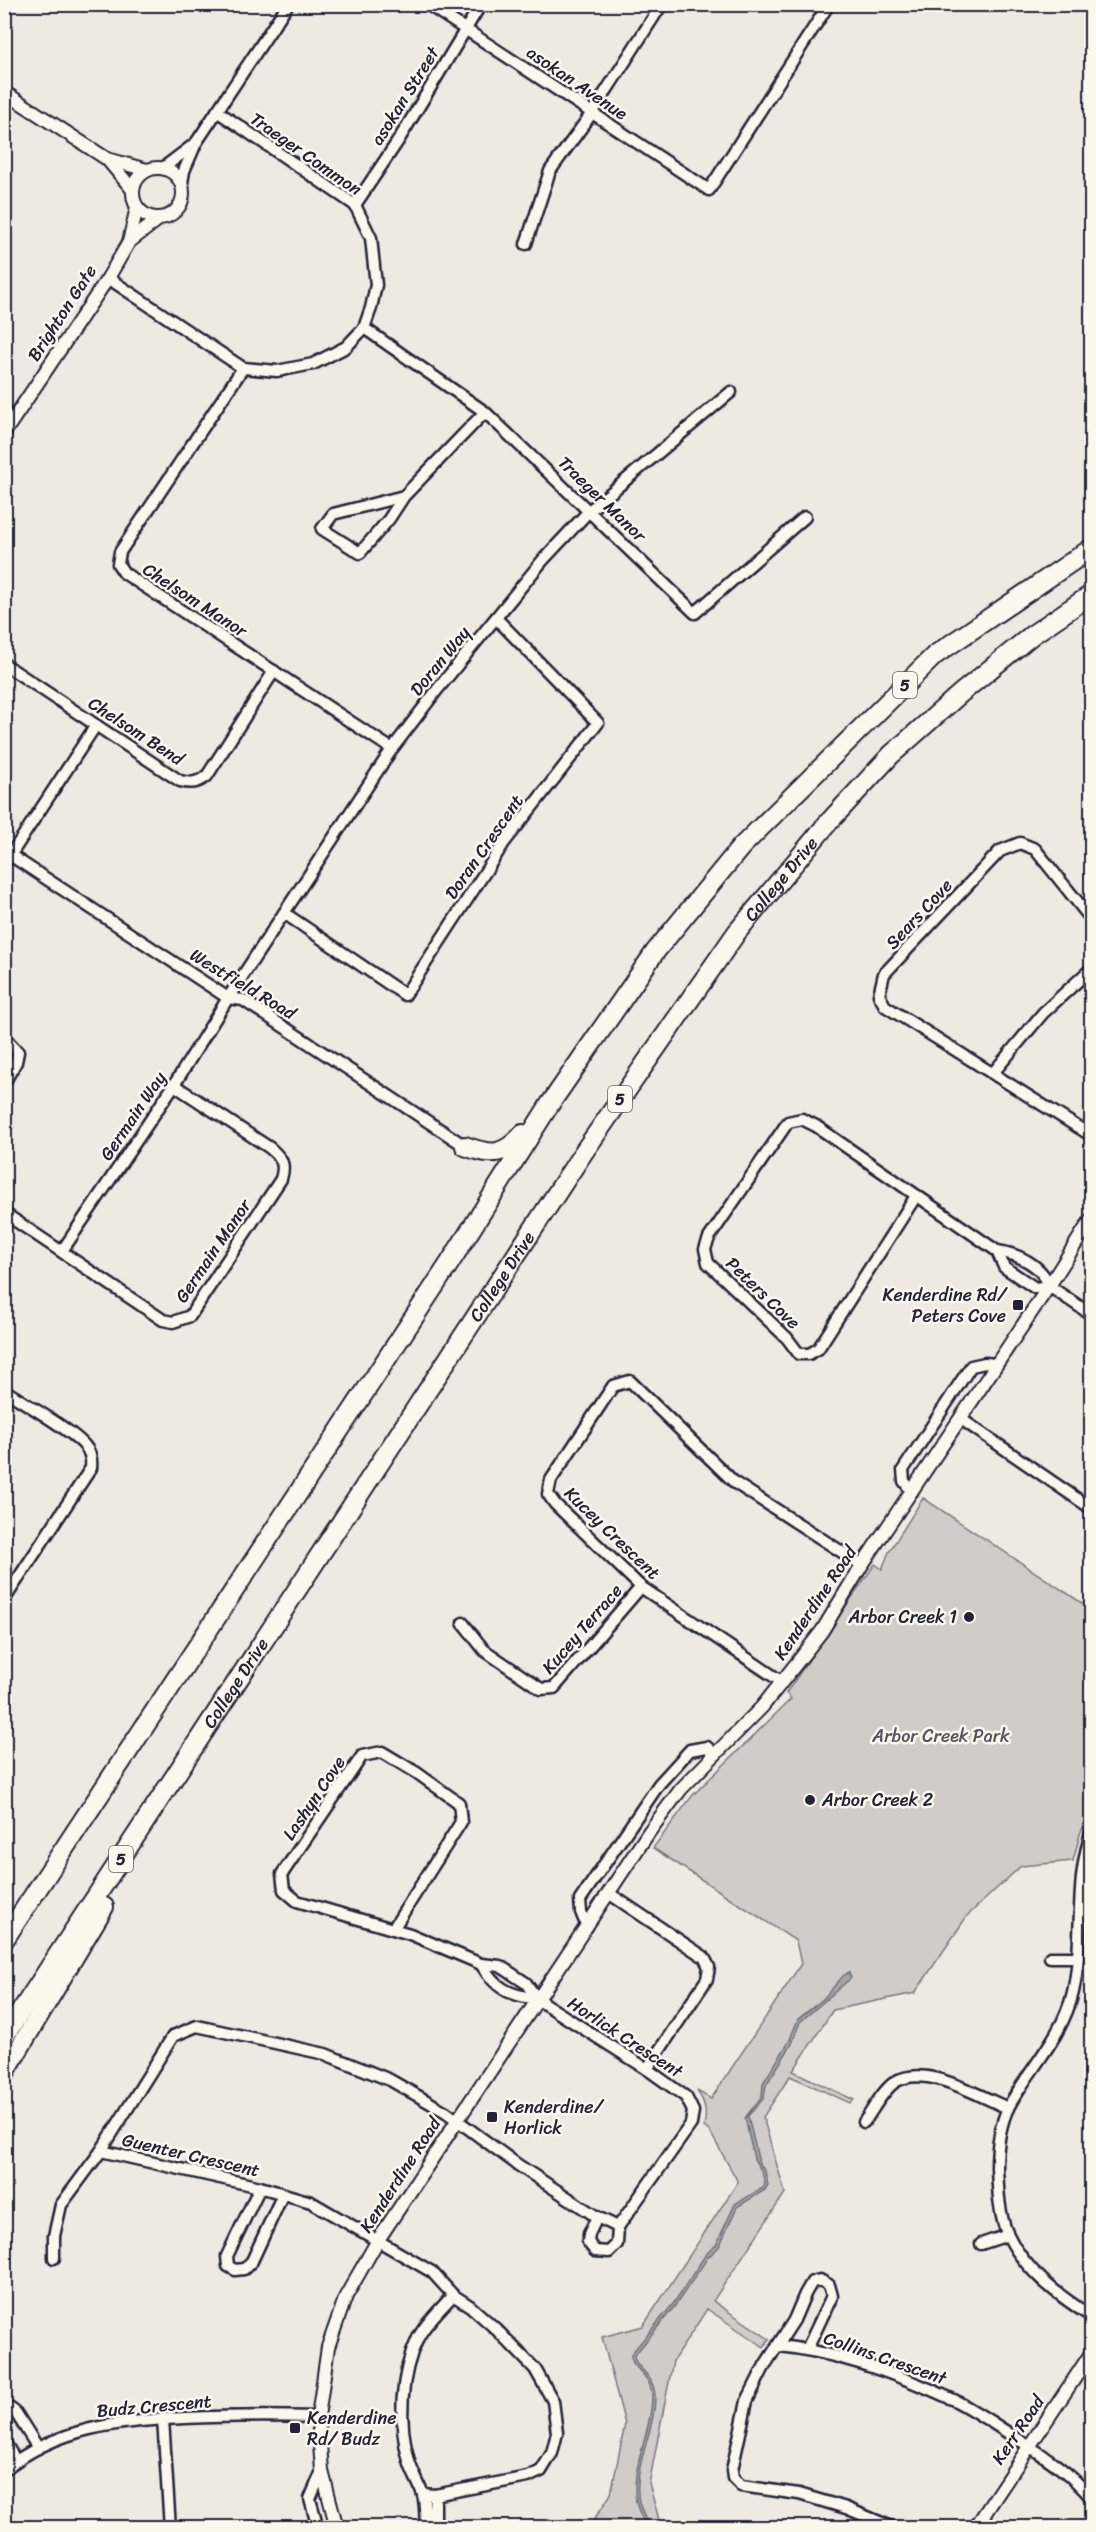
<svg xmlns="http://www.w3.org/2000/svg" width="1096" height="2532" viewBox="0 0 1096 2532" font-family="Sriracha,sans-serif">
<style>
.green{fill:#d0cdc9;stroke:#797882;stroke-width:1.5}
.water{fill:#a6a3a7;stroke:#716f7c;stroke-width:1.5}
.lines{fill:none;stroke-linecap:round;stroke-linejoin:round}
.minor-casing{stroke:#22223b;stroke-width:15}
.tertiary-casing{stroke:#22223b;stroke-width:16}
.motorway-casing{stroke:#22223b;stroke-width:22}
.minor{stroke:#fbf7ec;stroke-width:10}
.tertiary{stroke:#fbf7ec;stroke-width:12}
.motorway{stroke:#fbf7ec;stroke-width:18}
.poi-dot{fill:#22223b;stroke:#fbf7ec;stroke-width:2}
.labels{text-anchor:middle;stroke-width:5;stroke-linejoin:round;paint-order:stroke}
.shield{fill:#fbf7ec;stroke:#636270;stroke-width:1.5}
.shield-label{font-size:16px;font-weight:bold;fill:#22223b}
.street-label{font-size:18px;fill:#22223b;stroke:#fbf7ec}
.poi-label{font-size:18px;fill:#22223b;stroke:#fbf7ec;text-anchor:start}
.park-label{font-size:18px;fill:#565566;stroke:#fbf7ec}
</style>
<rect width="100%" height="100%" fill="#eeeae2"/>
<filter id="ink" filterUnits="userSpaceOnUse"><feTurbulence type="fractalNoise" baseFrequency=".0167" numOctaves="2"/><feDisplacementMap in="SourceGraphic" scale="12" xChannelSelector="R" yChannelSelector="G"/><feConvolveMatrix kernelMatrix="1 2 1 2 8 2 1 2 1" color-interpolation-filters="sRGB"/></filter>
<g filter="url(#ink)">
<path class="green" d="M 923,1498 L 1091,1609 L 1091,1808 L 1080,1834 L 1073,1861 L 1021,1866 L 967,1916 L 915,1993 L 833,2010 L 793,2071 L 854,2100 L 850,2103 L 790,2076 L 763,2117 L 785,2193 L 713,2301 L 769,2339 L 764,2347 L 707,2309 L 673,2361 L 649,2484 L 661,2527 L 579,2528 L 591,2524 L 611,2494 L 625,2424 L 602,2337 L 643,2326 L 738,2182 L 710,2132 L 704,2127 C 707,2113 706,2103 697,2091 L 711,2099 L 801,1964 L 796,1941 L 653,1848 L 693,1795 L 791,1699 L 786,1693 L 875,1564 L 882,1569 L 889,1552 Z"/>
<path class="water" d="M 849,1972 L 851,1978 L 800,2022 L 792,2044 L 766,2085 L 764,2098 L 748,2116 L 759,2163 L 765,2171 L 768,2185 L 765,2190 L 737,2207 L 719,2247 L 708,2257 L 675,2306 L 634,2356 C 635,2369 653,2372 655,2395 C 656,2430 632,2466 639,2502 C 641,2510 646,2519 650,2527 L 647,2527 C 643,2520 638,2511 636,2502 C 630,2467 652,2432 652,2397 C 652,2373 630,2370 631,2354 L 673,2304 L 706,2254 L 716,2245 L 735,2204 L 763,2188 L 765,2184 L 762,2172 L 754,2159 L 745,2118 L 762,2096 L 763,2083 L 789,2042 L 798,2019 L 823,1999 L 843,1976 Z"/>
<g class="lines">
<defs>
<g id="minor">
<path d="M 427,4 L 709,190 L 829,4"/>
<path d="M 163,168 L 196,143"/>
<path d="M 182,183 L 184,171 L 196,143 L 288,4"/>
<path d="M 355,205 L 398,141 L 481,4"/>
<path d="M 526,244 L 550,171 L 592,113 L 662,4"/>
<path d="M 108,278 L 243,368 L 277,371 L 313,364 L 346,347 L 364,328 L 371,308 L 376,285 L 371,238 L 355,205 L 217,111"/>
<path d="M 364,328 L 485,412 L 695,613 L 805,517"/>
<path d="M 243,368 L 120,552 L 118,564 L 124,573 L 392,749"/>
<path d="M 404,496 L 389,519 L 360,553 L 322,529 L 333,514 L 404,496 L 485,412"/>
<path d="M 4,664 L 180,781 C 191,784 198,783 207,776 L 274,671"/>
<path d="M 4,851 L 228,998 L 243,1000 L 465,1146"/>
<path d="M 4,865 L 96,725"/>
<path d="M 284,913 L 405,995 L 504,843 L 598,723 L 496,618"/>
<path d="M 1092,920 L 1035,849 L 1020,843 L 1000,851 L 884,974 L 879,995 L 885,1006 L 1092,1136"/>
<path d="M 4,1037 L 18,1052 L 16,1062 L 4,1083"/>
<path d="M 993,1073 L 1043,1013 L 1092,968"/>
<path d="M 916,1196 L 818,1349 L 809,1354 L 799,1354 L 787,1338 L 708,1263 L 705,1249 L 709,1238 L 788,1122 L 802,1119 L 816,1126 L 997,1251 C 1018,1254 1042,1265 1049,1286"/>
<path d="M 4,1213 L 163,1320 L 173,1322 L 190,1316 L 281,1179 C 286,1163 281,1158 270,1148 L 174,1085"/>
<path d="M 62,1251 L 174,1085 L 228,998 L 392,749 L 437,690 L 543,560 L 590,510 L 731,392"/>
<path d="M 997,1251 L 1004,1267 L 1035,1288 L 1049,1286"/>
<path d="M 1049,1286 L 1092,1315"/>
<path d="M 4,1390 C 24,1403 72,1430 85,1446 C 91,1453 92,1460 91,1468 L 4,1600"/>
<path d="M 961,1419 L 1092,1509"/>
<path d="M 912,1492 L 904,1481 L 903,1470 L 971,1366 L 985,1363 L 996,1364"/>
<path d="M 463,1623 L 484,1650 L 541,1689 L 554,1688 L 641,1587"/>
<path d="M 782,1682 L 641,1587 L 555,1504 L 548,1494 L 551,1480 L 613,1386 L 630,1381 L 735,1483 L 862,1565"/>
<path d="M 1092,1830 C 1073,1886 1085,1937 1073,1992 C 1063,2036 1030,2068 1009,2106 C 1000,2124 997,2148 997,2168 C 998,2189 999,2217 1008,2235 C 1025,2271 1059,2296 1092,2317"/>
<path d="M 610,1894 L 704,1957 L 709,1967 L 707,1979 L 647,2069"/>
<path d="M 587,1927 L 581,1912 L 580,1900 L 659,1784 L 690,1750 L 707,1747 L 714,1754"/>
<path d="M 393,1929 L 461,1822 L 459,1803 L 417,1773 L 382,1752 L 362,1756 L 282,1874 L 284,1890 L 297,1901 L 410,1934 L 481,1964 L 500,1966 L 526,1983 L 537,1999 L 647,2069 L 686,2097 L 693,2111 L 691,2124 L 618,2227 L 617,2244 L 609,2252 L 595,2251 L 588,2242 L 589,2234 L 597,2217"/>
<path d="M 1050,1957 L 1078,1957"/>
<path d="M 481,1964 C 496,1989 509,1995 537,1999"/>
<path d="M 864,2122 C 873,2110 882,2091 895,2082 C 926,2063 978,2096 1008,2108"/>
<path d="M 101,2151 L 260,2187 L 311,2202 L 432,2272 L 453,2295 L 470,2306 L 496,2329 L 535,2369 L 553,2401 L 557,2433 L 552,2453 L 541,2471 L 528,2477 L 435,2495 L 423,2494"/>
<path d="M 260,2187 L 227,2256 L 228,2266 L 235,2270 L 244,2269 L 252,2261 L 283,2194"/>
<path d="M 981,2244 L 1008,2235"/>
<path d="M 54,2258 L 54,2236 L 61,2205 L 101,2151 L 173,2036 L 197,2026 L 325,2054 L 390,2080 L 446,2112 L 518,2165 L 597,2217 L 618,2227"/>
<path d="M 779,2346 C 839,2352 900,2375 954,2400 C 974,2410 994,2424 1013,2436 C 1040,2453 1072,2473 1092,2499"/>
<path d="M 807,2349 L 832,2296 L 829,2285 L 820,2280 L 812,2282 L 805,2294 L 794,2320 L 765,2365 L 747,2401 L 732,2470 L 733,2478 L 741,2486 L 799,2494 L 846,2508 L 894,2528"/>
<path d="M 4,2408 L 11,2409 L 16,2413 L 38,2448"/>
<path d="M 163,2419 L 170,2528"/>
<path d="M 4,2441 L 16,2461"/>
<path d="M 4,2470 C 58,2427 119,2421 185,2418 C 230,2416 273,2416 318,2417"/>
<path d="M 435,2495 L 435,2528"/>
<path d="M 318,2528 L 310,2499 L 322,2471"/>
<path d="M 426,2528 C 425,2517 426,2505 423,2495 C 420,2484 412,2473 409,2461 C 398,2422 400,2375 418,2338 C 426,2322 441,2309 453,2295"/>
</g>
<g id="tertiary">
<path d="M 4,92 L 107,159 L 147,170"/>
<path d="M 107,159 L 133,190"/>
<circle cx="158" cy="193" r="25"/>
<path d="M 129,242 L 159,219"/>
<path d="M 4,433 L 108,278 L 129,242 L 137,207"/>
<path d="M 337,2528 L 322,2471 L 318,2417 L 328,2347 L 346,2296 L 378,2240 L 649,1832 L 681,1789 L 762,1707 L 822,1631 L 862,1565 L 1049,1286 L 1092,1218"/>
<path d="M 975,2528 L 1092,2352"/>
</g>
<g id="motorway">
<path d="M 465,1146 C 491,1156 504,1156 523,1134"/>
<path d="M 4,1940 L 449,1264 L 550,1104 L 655,952 L 741,847 L 935,655 L 1092,548"/>
<path id="s1" d="M 4,2037 L 583,1153 L 737,932 L 827,824 L 891,755 L 961,693 L 1032,635 L 1092,594"/>
<path d="M 4,2074 L 104,1907"/>
</g>
</defs>
<use href="#minor" class="minor-casing"/>
<use href="#tertiary" class="tertiary-casing"/>
<use href="#motorway" class="motorway-casing"/>
<use href="#minor" class="minor"/>
<use href="#tertiary" class="tertiary"/>
<use href="#motorway" class="motorway"/>
</g>
</g>
<g class="poi-dot">
<rect x="1012" y="1299" width="12" height="12" rx="3"/>
<circle cx="969" cy="1617" r="6"/>
<circle cx="810" cy="1800" r="6"/>
<rect x="486" y="2111" width="12" height="12" rx="3"/>
<rect x="289" y="2422" width="12" height="12" rx="3"/>
</g>
<g class="labels">
<g class="shield">
<rect x="893" y="672" width="24" height="26" rx="4.5"/>
<rect x="608" y="1086" width="24" height="26" rx="4.5"/>
<rect x="109" y="1846" width="24" height="26" rx="4.5"/>
</g>
<g class="shield-label">
<text x="905" y="691">5</text>
<text x="620" y="1105">5</text>
<text x="121" y="1865">5</text>
</g>
<g class="street-label">
<text transform="translate(577 83) rotate(34)" y="6">asokan Avenue</text>
<text transform="translate(405 96) rotate(-58)" y="6">asokan Street</text>
<text transform="translate(306 154) rotate(35)" y="6">Traeger Common</text>
<text transform="translate(62 313) rotate(-57)" y="6">Brighton Gate</text>
<text transform="translate(602 499) rotate(44)" y="6">Traeger Manor</text>
<text transform="translate(195 600) rotate(33)" y="6">Chelsom Manor</text>
<text transform="translate(440 661) rotate(-51)" y="6">Doran Way</text>
<text transform="translate(136 731) rotate(33)" y="6">Chelsom Bend</text>
<text transform="translate(484 847) rotate(-55)" y="6">Doran Crescent</text>
<text dy="6" stroke="none"><textPath href="#s1" startOffset="1395">College Drive</textPath></text>
<text transform="translate(919 914) rotate(-47)" y="6">Sears Cove</text>
<text transform="translate(243 984) rotate(31)" y="6">Westfield Road</text>
<text transform="translate(133 1116) rotate(-56)" y="6">Germain Way</text>
<text transform="translate(213 1251) rotate(-56)" y="6">Germain Manor</text>
<text dy="6" stroke="none"><textPath href="#s1" startOffset="909">College Drive</textPath></text>
<text transform="translate(763 1293) rotate(44)" y="6">Peters Cove</text>
<text transform="translate(612 1533) rotate(44)" y="6">Kucey Crescent</text>
<text transform="translate(815 1603) rotate(-56)" y="6">Kenderdine Road</text>
<text transform="translate(582 1629) rotate(-49)" y="6">Kucey Terrace</text>
<text dy="6" stroke="none"><textPath href="#s1" startOffset="423">College Drive</textPath></text>
<text transform="translate(314 1798) rotate(-56)" y="6">Lashyn Cove</text>
<text transform="translate(625 2037) rotate(33)" y="6">Horlick Crescent</text>
<text transform="translate(191 2155) rotate(13)" y="6">Guenter Crescent</text>
<text transform="translate(400 2175) rotate(-57)" y="6">Kenderdine Road</text>
<text transform="translate(885 2358) rotate(19)" y="6">Collins Crescent</text>
<text transform="translate(154 2406) rotate(-5)" y="6">Budz Crescent</text>
<text transform="translate(1018 2430) rotate(-56)" y="6">Kerr Road</text>
</g>
<g class="poi-label">
<text x="1006" y="1301" text-anchor="end">Kenderdine Rd/<tspan x="1006" dy="21">Peters Cove</tspan></text>
<text x="957" y="1623" text-anchor="end">Arbor Creek 1</text>
<text x="822" y="1806">Arbor Creek 2</text>
<text x="504" y="2113">Kenderdine/<tspan x="504" dy="21">Horlick</tspan></text>
<text x="307" y="2424">Kenderdine<tspan x="307" dy="21">Rd/ Budz</tspan></text>
</g>
<g class="park-label">
<text x="941" y="1742">Arbor Creek Park</text>
</g>
</g>
<rect width="1096" height="2532" fill="none" stroke="#fbf7ec" stroke-width="24"/>
<rect x="12" y="12" width="1072" height="2508" fill="none" stroke="#22223b" stroke-width="2" filter="url(#ink)"/>
</svg>
